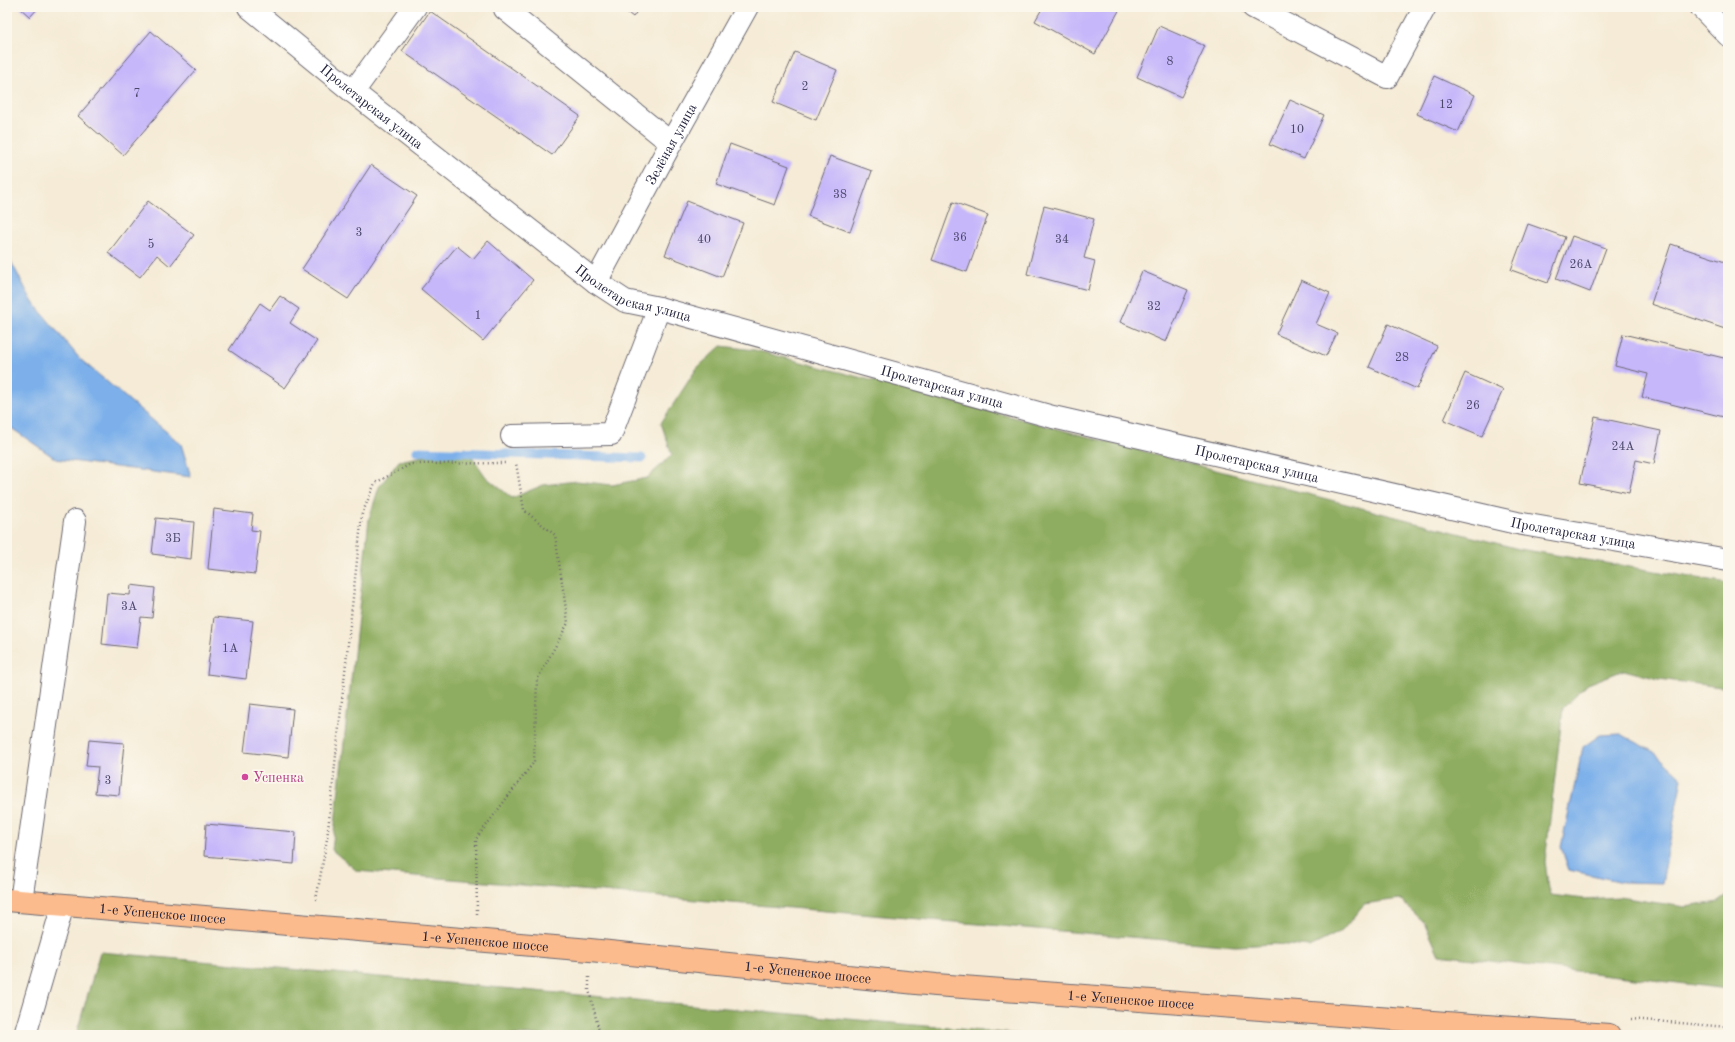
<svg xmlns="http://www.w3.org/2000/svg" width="1735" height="1042" viewBox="0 0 1735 1042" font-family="'Old Standard TT',serif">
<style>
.forest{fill:#8fad60;stroke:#58684e}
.water{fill:#7db0ea;stroke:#506992}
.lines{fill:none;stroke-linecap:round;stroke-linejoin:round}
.stream{stroke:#7db0ea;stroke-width:9}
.building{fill:#c6b7fa}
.minor-casing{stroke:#6c6871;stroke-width:24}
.major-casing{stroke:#6c6871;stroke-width:24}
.path{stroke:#6c6871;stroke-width:2.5;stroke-dasharray:1 3;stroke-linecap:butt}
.minor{stroke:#fff;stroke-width:22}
.major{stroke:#fbbb8c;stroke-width:22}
.hotel-dot{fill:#d1479c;stroke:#fbf7ec;stroke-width:1.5}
.labels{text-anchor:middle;stroke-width:3.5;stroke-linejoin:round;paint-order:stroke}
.number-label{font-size:12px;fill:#4b476b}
.street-label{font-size:14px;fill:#22223b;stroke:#fbf7ec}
.hotel-label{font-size:14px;fill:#b23c85;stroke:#fbf7ec;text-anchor:start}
</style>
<rect width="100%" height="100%" fill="#fbf7ec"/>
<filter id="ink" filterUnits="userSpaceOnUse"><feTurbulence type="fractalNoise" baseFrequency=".025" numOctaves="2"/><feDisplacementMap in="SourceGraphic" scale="8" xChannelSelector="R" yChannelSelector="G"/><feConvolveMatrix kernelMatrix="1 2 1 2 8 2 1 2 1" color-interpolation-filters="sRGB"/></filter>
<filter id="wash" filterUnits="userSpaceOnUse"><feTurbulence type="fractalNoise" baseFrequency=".012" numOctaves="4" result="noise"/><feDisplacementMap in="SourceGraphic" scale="16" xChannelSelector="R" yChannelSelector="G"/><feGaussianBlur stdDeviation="0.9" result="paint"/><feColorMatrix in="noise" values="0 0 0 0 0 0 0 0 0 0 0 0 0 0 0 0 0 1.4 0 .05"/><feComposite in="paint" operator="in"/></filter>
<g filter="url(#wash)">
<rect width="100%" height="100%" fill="#f5ebd6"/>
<g class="forest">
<path d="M 721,346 L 755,350 L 1519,549 L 1728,583 L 1728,688 L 1659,679 L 1624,670 L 1588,684 L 1563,708 L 1545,862 L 1550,895 L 1584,899 L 1619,897 L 1685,907 L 1719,902 L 1728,895 L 1728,989 L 1439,955 L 1424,922 L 1399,899 L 1364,904 L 1342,931 L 1310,947 L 1275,944 L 1235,946 L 357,871 L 332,850 L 369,519 L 379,487 L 399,461 L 466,448 L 486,477 L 512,498 L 543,485 L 577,481 L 612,485 L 647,478 L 672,455 L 661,423 L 697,368 Z"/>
<path d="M 100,952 L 1027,1035 L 76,1035 Z"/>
</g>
<g class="water">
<path d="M 7,254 L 32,301 L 80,359 L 181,444 L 191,477 L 56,459 L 7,425 Z"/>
<path d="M 1621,734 L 1654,752 L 1682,778 L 1662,883 L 1623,882 L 1569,870 L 1561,847 L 1583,747 L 1600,735 Z"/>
</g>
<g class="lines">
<path class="stream" d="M 417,451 L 642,458"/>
</g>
<g id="blocks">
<g class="building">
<path d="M 19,7 L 39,7 L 30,17 Z"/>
<path d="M 620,7 L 640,7 L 633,17 Z"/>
<path d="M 1043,7 L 1121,7 L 1095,54 L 1035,21 Z"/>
<path d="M 430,11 L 580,116 L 552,155 L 402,51 Z"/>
<path d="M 1159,26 L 1205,46 L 1181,97 L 1137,77 Z"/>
<path d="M 151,31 L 196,70 L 123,155 L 78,116 Z"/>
<path d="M 795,52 L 837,70 L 816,120 L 773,102 Z"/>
<path d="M 1434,76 L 1475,95 L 1458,132 L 1417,114 Z"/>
<path d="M 1290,100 L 1324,115 L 1304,159 L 1270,144 Z"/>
<path d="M 730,144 L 789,166 L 775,205 L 716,184 Z"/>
<path d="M 830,156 L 872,171 L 850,232 L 808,216 Z"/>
<path d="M 371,165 L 417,196 L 348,299 L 302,269 Z"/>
<path d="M 148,201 L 194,235 L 170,266 L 157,255 L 140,277 L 108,253 Z"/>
<path d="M 687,201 L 743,223 L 722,277 L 665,255 Z"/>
<path d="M 953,202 L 988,215 L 967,272 L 932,260 Z"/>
<path d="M 1044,206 L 1094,219 L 1084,258 L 1095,261 L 1088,290 L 1027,274 Z"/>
<path d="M 1528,224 L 1565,237 L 1548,283 L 1511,270 Z"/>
<path d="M 1572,236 L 1606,248 L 1590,292 L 1556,279 Z"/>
<path d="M 488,241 L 533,280 L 483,341 L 421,289 L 457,246 L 473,259 Z"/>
<path d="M 1671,244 L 1728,263 L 1728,320 L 1725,329 L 1651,304 Z"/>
<path d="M 1142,271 L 1188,290 L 1166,342 L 1120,322 Z"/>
<path d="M 1301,280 L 1330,293 L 1316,324 L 1337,333 L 1326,356 L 1276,334 Z"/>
<path d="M 280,296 L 299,309 L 290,323 L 317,341 L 285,388 L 229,350 L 260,303 L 270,310 Z"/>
<path d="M 1388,324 L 1437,346 L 1417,389 L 1369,367 Z"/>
<path d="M 1623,334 L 1728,359 L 1728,418 L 1642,397 L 1648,374 L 1615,366 Z"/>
<path d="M 1465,373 L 1503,390 L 1482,436 L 1444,420 Z"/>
<path d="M 1595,417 L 1661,431 L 1654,464 L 1636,460 L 1629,493 L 1580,483 Z"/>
<path d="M 214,509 L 253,514 L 251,530 L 260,531 L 255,574 L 208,569 Z"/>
<path d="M 156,518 L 194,522 L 191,559 L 152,554 Z"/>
<path d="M 131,585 L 155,588 L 152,618 L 141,617 L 137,648 L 102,644 L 107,593 L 130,595 Z"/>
<path d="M 214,617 L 253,621 L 246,679 L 207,674 Z"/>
<path d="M 250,704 L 293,709 L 288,757 L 244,752 Z"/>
<path d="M 89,740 L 124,743 L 119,795 L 95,793 L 98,767 L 86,766 Z"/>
<path d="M 206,824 L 296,832 L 294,864 L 204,856 Z"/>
</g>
</g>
</g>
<g filter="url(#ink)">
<use href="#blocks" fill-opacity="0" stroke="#6c6871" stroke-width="1"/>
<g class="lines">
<defs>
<g id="minor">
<path id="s1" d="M 249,7 L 353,92 L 596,282 L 625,301 L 659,308 L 1053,417 L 1517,523 L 1728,560"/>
<path d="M 507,7 L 505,9 L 671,143"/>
<path d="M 1253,7 L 1387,77 L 1425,7"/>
<path d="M 1701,7 L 1728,35"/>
<path d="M 353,92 L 415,7"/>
<path id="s2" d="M 596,282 L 671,143 L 747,7"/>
<path d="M 512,436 L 611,434 L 659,308"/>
<path d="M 21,901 L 75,521"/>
<path d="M 25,1035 L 63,905"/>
</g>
<g id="major">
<path id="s3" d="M 7,900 L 590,950 L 936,985 L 1609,1035"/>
</g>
</defs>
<use href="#minor" class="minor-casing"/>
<use href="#major" class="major-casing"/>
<g class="path">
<path d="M 316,900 L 327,839 L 362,514 L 375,483 L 411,464 L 507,463"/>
<path d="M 477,914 L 476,839 L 534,762 L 537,680 L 568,623 L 555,535 L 524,510 L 516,463"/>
<path d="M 589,977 L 589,990 L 600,1035"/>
<path d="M 1631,1019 L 1728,1027"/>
</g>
<use href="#minor" class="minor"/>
<use href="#major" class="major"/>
</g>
</g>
<circle class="hotel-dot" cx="245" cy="777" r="4"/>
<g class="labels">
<g class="number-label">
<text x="1170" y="65">8</text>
<text x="805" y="90">2</text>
<text x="137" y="97">7</text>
<text x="1446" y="108">12</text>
<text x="1297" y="133">10</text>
<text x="840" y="198">38</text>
<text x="359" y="236">3</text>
<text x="960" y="241">36</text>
<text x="704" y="243">40</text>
<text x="1062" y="243">34</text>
<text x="151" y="248">5</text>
<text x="1581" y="268">26А</text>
<text x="1154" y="310">32</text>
<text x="478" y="319">1</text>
<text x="1402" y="361">28</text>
<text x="1473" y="409">26</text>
<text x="1623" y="450">24А</text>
<text x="173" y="542">3Б</text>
<text x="129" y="610">3А</text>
<text x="230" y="652">1А</text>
<text x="108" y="784">3</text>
</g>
<g class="street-label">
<text dy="5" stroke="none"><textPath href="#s1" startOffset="158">Пролетарская улица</textPath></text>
<text dy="5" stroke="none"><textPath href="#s2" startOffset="157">Зелёная улица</textPath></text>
<text dy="5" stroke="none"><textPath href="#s1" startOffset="482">Пролетарская улица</textPath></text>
<text dy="5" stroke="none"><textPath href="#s1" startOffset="806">Пролетарская улица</textPath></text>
<text dy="5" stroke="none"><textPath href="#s1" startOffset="1130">Пролетарская улица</textPath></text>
<text dy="5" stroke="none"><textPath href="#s1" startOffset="1454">Пролетарская улица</textPath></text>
<text dy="5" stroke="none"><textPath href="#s3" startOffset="156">1-е Успенское шоссе</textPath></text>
<text dy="5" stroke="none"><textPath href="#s3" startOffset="480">1-е Успенское шоссе</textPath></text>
<text dy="5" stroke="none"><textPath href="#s3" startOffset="804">1-е Успенское шоссе</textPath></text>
<text dy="5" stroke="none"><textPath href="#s3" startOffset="1128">1-е Успенское шоссе</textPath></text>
</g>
<g class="hotel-label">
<text x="253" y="782">Успенка</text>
</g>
</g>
<rect width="1735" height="1042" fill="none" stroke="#fbf7ec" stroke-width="24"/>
</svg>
